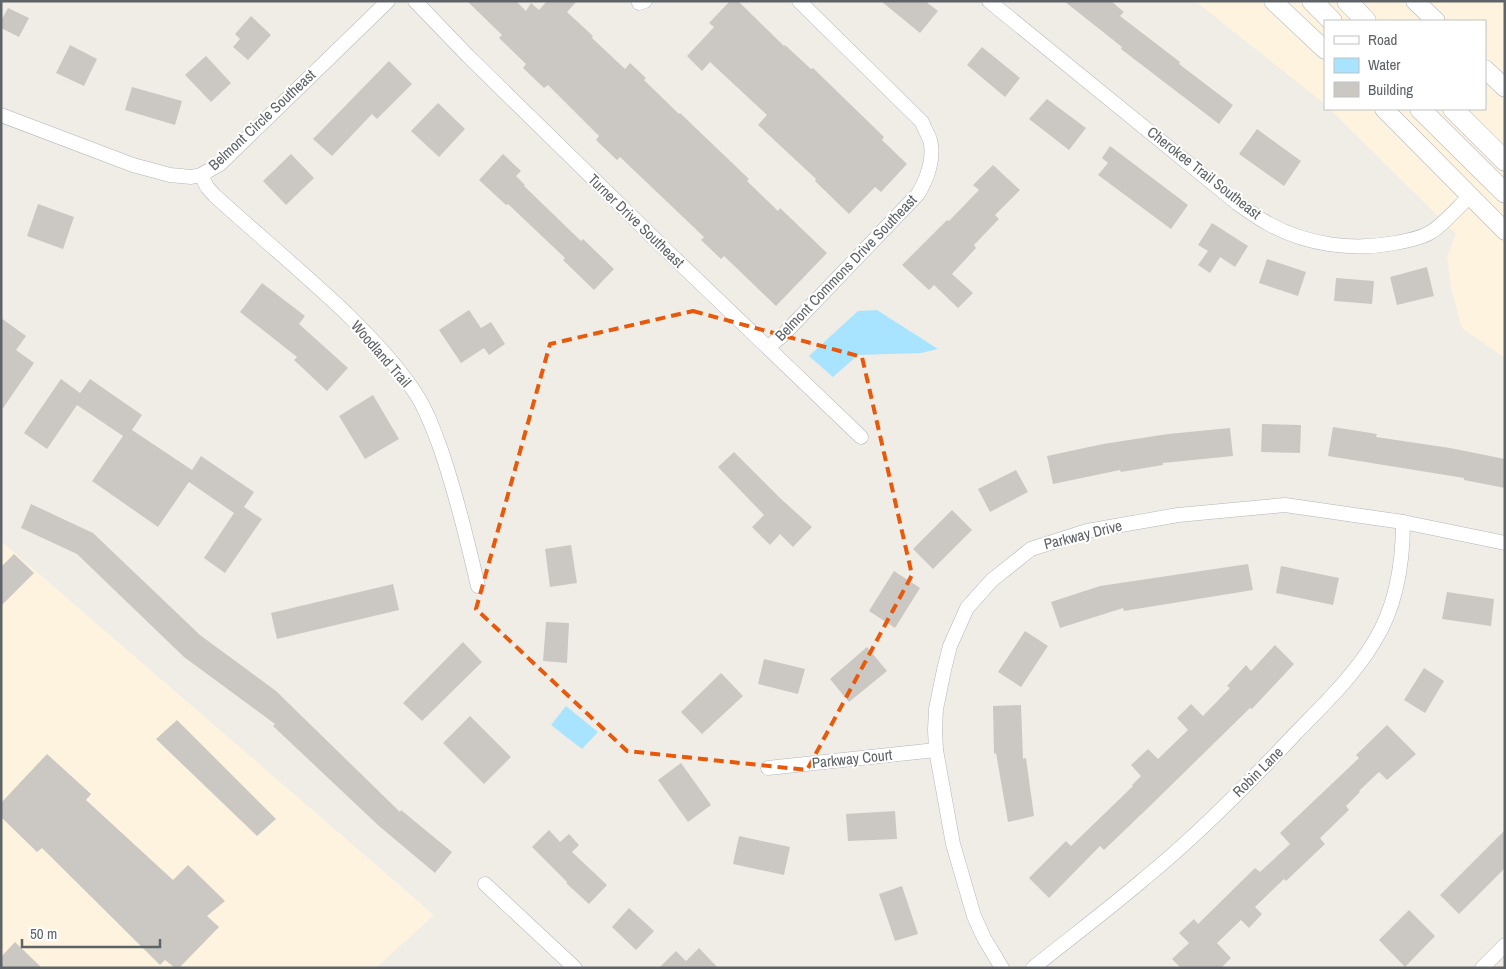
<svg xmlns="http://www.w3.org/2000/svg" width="1506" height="969" viewBox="0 0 1506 969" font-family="'Archivo Narrow',sans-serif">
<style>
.commercial{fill:#fef3de}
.water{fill:#a8e4ff}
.building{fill:#cbc8c3}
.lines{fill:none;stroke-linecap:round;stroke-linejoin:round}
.minor-casing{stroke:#b2b5b9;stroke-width:15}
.tertiary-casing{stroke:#b2b5b9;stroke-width:19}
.secondary-casing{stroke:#b3b7bb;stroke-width:21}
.minor{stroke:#fff;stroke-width:14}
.tertiary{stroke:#fff;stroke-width:18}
.secondary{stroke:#fff;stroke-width:20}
.marked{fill:none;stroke:#e8590c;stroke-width:4;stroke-dasharray:10 6;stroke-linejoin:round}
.labels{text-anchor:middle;stroke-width:4;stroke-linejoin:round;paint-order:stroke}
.street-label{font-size:15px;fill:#5e6367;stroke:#fff}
</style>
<rect width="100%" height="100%" fill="#f0ede7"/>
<g class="commercial">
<path d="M 1195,1 L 1505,1 L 1505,358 L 1462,328 L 1452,292 L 1447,256 L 1456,234 L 1330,109 L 1485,109 L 1485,21 L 1325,21 L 1325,104 Z"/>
<path d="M 1,541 L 434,915 L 376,968 L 1,968 Z"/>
</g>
<g class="water">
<path d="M 877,310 L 938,349 L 921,353 L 858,355 L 833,377 L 809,356 L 858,311 Z"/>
<path d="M 566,706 L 598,732 L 582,749 L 551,725 Z"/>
</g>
<g class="building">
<path d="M 467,1 L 516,1 L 526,11 L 531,3 L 539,10 L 547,1 L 577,1 L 567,12 L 593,36 L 592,38 L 625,69 L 630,63 L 646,78 L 644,80 L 679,114 L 680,113 L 749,179 L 747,181 L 778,211 L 780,208 L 827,253 L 776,306 L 724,256 L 721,259 L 701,240 L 704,237 L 620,157 L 617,160 L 596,140 L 599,136 L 548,85 L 544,88 L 523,68 L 526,64 L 499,38 L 502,35 Z"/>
<path d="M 730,1 L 738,1 L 784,46 L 785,45 L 811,69 L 813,68 L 884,137 L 882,140 L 907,164 L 881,192 L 875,187 L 849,214 L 815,181 L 816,179 L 758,125 L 767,115 L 710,62 L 702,71 L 687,56 L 714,27 L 709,23 Z"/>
<path d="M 881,1 L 925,1 L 938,11 L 920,33 Z"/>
<path d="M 1064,1 L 1111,1 L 1124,12 L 1120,16 L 1180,62 L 1179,64 L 1233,105 L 1219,124 L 1121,49 L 1122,47 Z"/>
<path d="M 8,8 L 29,18 L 19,37 L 1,28 L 1,21 Z"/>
<path d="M 251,16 L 271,35 L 248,60 L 233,47 L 240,39 L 235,34 Z"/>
<path d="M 70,45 L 97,59 L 84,86 L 56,73 Z"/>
<path d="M 982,47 L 1020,78 L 1005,97 L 967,65 Z"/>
<path d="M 206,56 L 231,83 L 211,102 L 185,75 Z"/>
<path d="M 389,61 L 412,84 L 377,119 L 372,114 L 332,156 L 313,139 Z"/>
<path d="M 132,87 L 182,101 L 175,125 L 125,110 Z"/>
<path d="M 1047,99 L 1086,128 L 1069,150 L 1029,119 Z"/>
<path d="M 438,103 L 465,129 L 439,157 L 411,131 Z"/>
<path d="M 1257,129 L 1301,161 L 1284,186 L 1239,154 Z"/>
<path d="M 1110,146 L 1188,205 L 1171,229 L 1098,175 L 1108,163 L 1102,158 Z"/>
<path d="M 291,154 L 314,178 L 286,205 L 263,181 Z"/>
<path d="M 503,154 L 521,171 L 516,176 L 525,185 L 524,186 L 581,241 L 583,239 L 614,269 L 594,290 L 563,260 L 565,258 L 508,204 L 506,205 L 479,180 Z"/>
<path d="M 993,165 L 1020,190 L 995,215 L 999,219 L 974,245 L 976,248 L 952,274 L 973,293 L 958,308 L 934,285 L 929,290 L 902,265 L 947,220 L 949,221 L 979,190 L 973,185 Z"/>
<path d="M 38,204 L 74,217 L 63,249 L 27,236 Z"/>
<path d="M 1212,223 L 1248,246 L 1235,267 L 1220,257 L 1210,273 L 1198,265 L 1208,251 L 1198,245 Z"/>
<path d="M 1267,259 L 1306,272 L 1298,296 L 1259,283 Z"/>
<path d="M 1427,267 L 1434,296 L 1397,305 L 1390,277 Z"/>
<path d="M 1336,278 L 1374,281 L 1372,304 L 1334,301 Z"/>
<path d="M 262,283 L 305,316 L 299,324 L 348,368 L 327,391 L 294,360 L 297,357 L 240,312 Z"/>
<path d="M 469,310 L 481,328 L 491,322 L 505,344 L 489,355 L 484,348 L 461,363 L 439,330 Z"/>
<path d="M 1,318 L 26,336 L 16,350 L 34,363 L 1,411 Z"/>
<path d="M 61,379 L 80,393 L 90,379 L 142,415 L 132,430 L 192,470 L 201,456 L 254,492 L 244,507 L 262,519 L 225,573 L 204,558 L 234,513 L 189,482 L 158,527 L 92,481 L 123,436 L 77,405 L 47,449 L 24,433 Z"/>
<path d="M 373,395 L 399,439 L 365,459 L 339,416 Z"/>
<path d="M 1262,424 L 1301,425 L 1300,453 L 1261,452 Z"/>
<path d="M 1333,427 L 1377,434 L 1376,437 L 1450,448 L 1505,459 L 1505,488 L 1464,480 L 1464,478 L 1328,456 Z"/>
<path d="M 1230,428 L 1233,456 L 1163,463 L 1163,465 L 1121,472 L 1120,470 L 1053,484 L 1047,456 L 1103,444 L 1168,434 Z"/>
<path d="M 734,452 L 780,498 L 812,527 L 793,547 L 780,534 L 770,545 L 752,527 L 764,515 L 718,467 Z"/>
<path d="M 1016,470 L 1028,492 L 990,512 L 978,489 Z"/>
<path d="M 31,504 L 93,533 L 200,635 L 276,691 L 400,812 L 401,810 L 452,852 L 435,873 L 379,826 L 273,726 L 275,724 L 184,657 L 77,554 L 21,528 Z"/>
<path d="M 952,510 L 972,530 L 933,569 L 913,549 Z"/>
<path d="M 571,545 L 577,583 L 550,587 L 545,549 Z"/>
<path d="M 14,554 L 34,573 L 1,606 L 1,567 Z"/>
<path d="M 1248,564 L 1253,590 L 1124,611 L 1123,608 L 1060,628 L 1051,602 L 1100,586 Z"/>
<path d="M 1281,566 L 1339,578 L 1333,605 L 1276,593 Z"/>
<path d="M 894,571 L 920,588 L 895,628 L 869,611 Z"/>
<path d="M 393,584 L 399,610 L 277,639 L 271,613 Z"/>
<path d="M 1447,592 L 1494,599 L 1491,626 L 1442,619 Z"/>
<path d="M 546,622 L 569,623 L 567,663 L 543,661 Z"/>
<path d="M 1025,631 L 1048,646 L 1021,687 L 998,672 Z"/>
<path d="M 463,642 L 482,662 L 422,721 L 403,703 Z"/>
<path d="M 1275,645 L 1294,664 L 1252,709 L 1250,708 L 1151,805 L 1104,850 L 1100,846 L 1049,898 L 1029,878 L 1066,841 L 1071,846 L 1133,786 L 1132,785 L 1141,776 L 1131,765 L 1148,749 L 1158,759 L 1188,730 L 1177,718 L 1191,704 L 1203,716 L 1230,688 L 1227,686 L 1246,665 L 1251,671 Z"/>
<path d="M 867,647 L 887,671 L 849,702 L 830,679 Z"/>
<path d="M 764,659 L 805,669 L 798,694 L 758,684 Z"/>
<path d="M 1424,668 L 1444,681 L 1425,713 L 1404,700 Z"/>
<path d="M 721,673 L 743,696 L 702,734 L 681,712 Z"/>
<path d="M 1021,705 L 1023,759 L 1026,758 L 1034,816 L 1008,822 L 996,753 L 994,754 L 993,706 Z"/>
<path d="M 470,716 L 511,757 L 484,784 L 443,743 Z"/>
<path d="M 177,720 L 276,819 L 257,836 L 156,739 Z"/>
<path d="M 1387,725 L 1416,754 L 1387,780 L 1379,772 L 1359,791 L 1360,792 L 1346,806 L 1349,810 L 1320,838 L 1325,844 L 1286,881 L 1284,879 L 1255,907 L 1262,914 L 1249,928 L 1241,920 L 1217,943 L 1231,958 L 1221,968 L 1181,968 L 1172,959 L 1189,943 L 1179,933 L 1194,919 L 1198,924 L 1255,868 L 1260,872 L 1290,844 L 1280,833 L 1359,758 L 1356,755 Z"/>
<path d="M 47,754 L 91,794 L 86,800 L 173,880 L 188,865 L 225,901 L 207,916 L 219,927 L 179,968 L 175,968 L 165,960 L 160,965 L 42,848 L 37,852 L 1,817 L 1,803 Z"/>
<path d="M 681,763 L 711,805 L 688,822 L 658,780 Z"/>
<path d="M 895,811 L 897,839 L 848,841 L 846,814 Z"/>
<path d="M 549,830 L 560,842 L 569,834 L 579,845 L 572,852 L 607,885 L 589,904 L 566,883 L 567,882 L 532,847 Z"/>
<path d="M 1505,830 L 1505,868 L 1459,914 L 1440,895 Z"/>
<path d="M 739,836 L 790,847 L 784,875 L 733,864 Z"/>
<path d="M 902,886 L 918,934 L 895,941 L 879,894 Z"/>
<path d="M 629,908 L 654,931 L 636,950 L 612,927 Z"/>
<path d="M 1409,910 L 1435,936 L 1405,967 L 1379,940 Z"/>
<path d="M 15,942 L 42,968 L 1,968 L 1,957 Z"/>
<path d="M 699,948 L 718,968 L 659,968 L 676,951 L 686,961 Z"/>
</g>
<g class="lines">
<defs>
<g id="minor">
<path d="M 415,1 L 468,56 L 666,250 L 861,437"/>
<path d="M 989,1 L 1237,203 C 1247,210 1258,218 1269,224 C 1307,245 1353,251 1395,243 C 1406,241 1422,238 1431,232 C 1443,225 1460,205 1471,195"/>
<path d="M 639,3 L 645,1"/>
<path d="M 1,115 L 133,165 L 170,175 L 191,177 L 201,175 L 220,164 L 388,1"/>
<path d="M 201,175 L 207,187 L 214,195 C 258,235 304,273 347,314 C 372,339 397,365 416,394 C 427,411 434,431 441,450 C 456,494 467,540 478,586"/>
<path d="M 768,347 L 782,336 L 918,194 C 927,179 935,158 930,140 C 928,134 924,128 922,122 L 799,1"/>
<path d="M 768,768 L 936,750"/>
<path d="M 485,884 L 575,968"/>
<path d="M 1002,968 L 984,938 L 974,916 L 953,844 L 936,750 L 935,730 L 936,709 L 944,670 L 950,646 L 967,608 L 992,580 L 1031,549 L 1087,531 L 1178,515 L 1285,505 L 1403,522 L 1505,543"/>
<path d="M 1033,968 C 1070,938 1109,909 1145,878 C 1199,834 1248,784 1295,734 C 1323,705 1353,677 1374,642 C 1396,607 1403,563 1403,522"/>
<path d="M 1482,968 L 1505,945"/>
</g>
<g id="tertiary">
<path d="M 1273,1 L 1325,50"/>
<path d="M 1415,1 L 1436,21"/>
<path d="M 1485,69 L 1505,88"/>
<path d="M 1384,109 L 1505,231"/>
</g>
<g id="secondary">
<path d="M 1312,1 L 1332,21"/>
<path d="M 1347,1 L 1366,21"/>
<path d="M 1420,109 L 1505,193"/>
<path d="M 1453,109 L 1505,161"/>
</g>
</defs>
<use href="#minor" class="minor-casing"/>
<use href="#tertiary" class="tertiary-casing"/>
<use href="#secondary" class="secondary-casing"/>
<use href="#minor" class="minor"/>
<use href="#tertiary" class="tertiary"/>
<use href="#secondary" class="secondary"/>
</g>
<path class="marked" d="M 693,311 L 862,357 L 912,575 L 807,770 L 627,751 L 476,609 L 550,344 Z"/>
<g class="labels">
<g class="street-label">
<text transform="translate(262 120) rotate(-43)" y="5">Belmont Circle Southeast</text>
<text transform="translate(1204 173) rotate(38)" y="5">Cherokee Trail Southeast</text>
<text transform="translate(636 221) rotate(44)" y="5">Turner Drive Southeast</text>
<text transform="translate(846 268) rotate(-46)" y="5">Belmont Commons Drive Southeast</text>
<text transform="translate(381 354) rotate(49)" y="5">Woodland Trail</text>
<text transform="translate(1083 535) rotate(-14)" y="5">Parkway Drive</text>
<text transform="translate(852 759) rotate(-6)" y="5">Parkway Court</text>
<text transform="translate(1258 772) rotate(-45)" y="5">Robin Lane</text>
</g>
</g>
<rect width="1506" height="969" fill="none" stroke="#5e6367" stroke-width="5"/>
<rect x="1324" y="20" width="162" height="90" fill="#ffffff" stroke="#bfc1c2"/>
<rect x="1334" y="36" width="25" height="8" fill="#ffffff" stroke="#bfc1c2"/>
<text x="1368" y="45" font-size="15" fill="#5e6367">Road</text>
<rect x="1334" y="58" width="25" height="15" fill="#a8e4ff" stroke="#bfc1c2"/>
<text x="1368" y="70" font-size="15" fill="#5e6367">Water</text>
<rect x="1334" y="82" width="25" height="15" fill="#cbc8c3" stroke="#bfc1c2"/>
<text x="1368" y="95" font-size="15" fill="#5e6367">Building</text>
<path d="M22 939v8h138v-8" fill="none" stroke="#5e6367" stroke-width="2.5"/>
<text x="30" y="939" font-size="15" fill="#5e6367" stroke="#ffffff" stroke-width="4" paint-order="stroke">50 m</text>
</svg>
